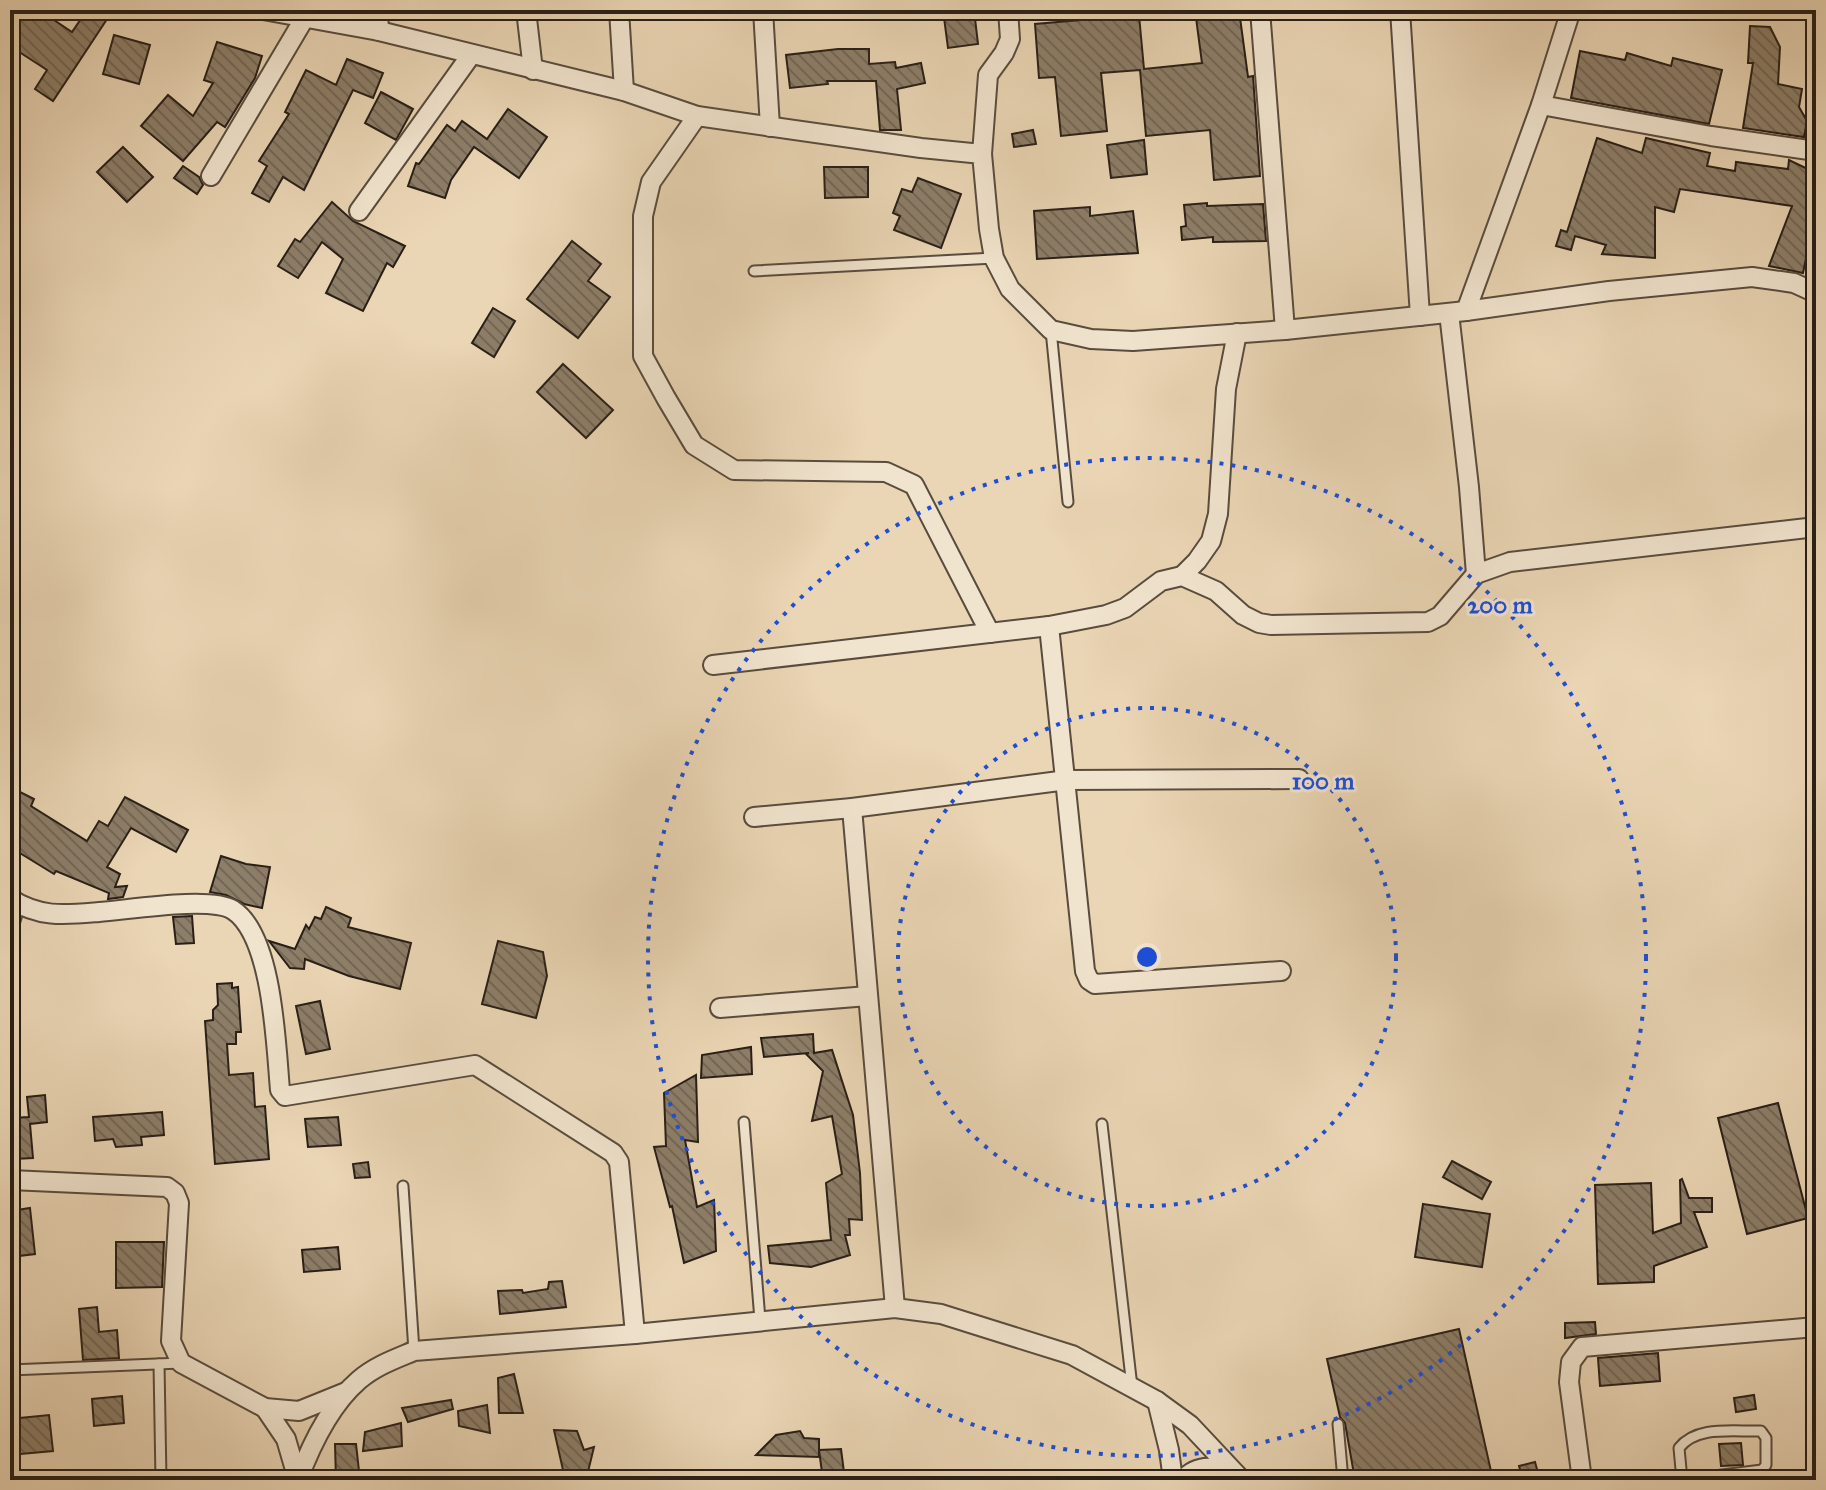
<svg xmlns="http://www.w3.org/2000/svg" width="1826" height="1490" viewBox="0 0 1826 1490" font-family="'IM FELL Great Primer',serif">
<style>
.building{fill:url(#building-back-hatch);stroke:#291f17;stroke-width:2}
.lines{fill:none;stroke-linecap:round;stroke-linejoin:round}
.service-casing{stroke:#594c3e;stroke-width:13}
.minor-casing{stroke:#594c3e;stroke-width:22}
.service{stroke:#f1e4ce;stroke-width:9}
.minor{stroke:#f1e4ce;stroke-width:18}
.ring{fill:none;stroke:#1d4ed8;stroke-width:4;stroke-dasharray:4 8}
.centre{fill:#1d4ed8;stroke:#f1e4ce;stroke-width:4}
.ring-label{font-size:24px;text-anchor:middle;font-weight:bold;fill:#1d4ed8;stroke:#f1e4ce;stroke-width:6;stroke-linejoin:round;paint-order:stroke}
</style>
<defs>
<pattern id="building-back-hatch" width="6" height="6" patternUnits="userSpaceOnUse" patternTransform="scale(2)"><rect width="6" height="6" fill="#8d7e69"/><path d="M-1 5l2 2M0 0l6 6M5-1l2 2" fill="none" stroke="#736755"/></pattern>
</defs>
<rect width="100%" height="100%" fill="#ead5b4"/>
<filter id="stains"><feTurbulence type="fractalNoise" baseFrequency=".0025" numOctaves="4"/><feColorMatrix values="0 0 0 0 .2 0 0 0 0 .09 0 0 0 0 .02 0 0 0 .5 -.17"/></filter>
<radialGradient id="worn" r=".72"><stop offset=".6" stop-color="#630" stop-opacity="0"/><stop offset="1" stop-color="#630" stop-opacity=".3"/></radialGradient>
<g class="building">
<path d="M 17,10 L 39,10 L 72,32 L 87,10 L 113,10 L 53,101 L 35,89 L 47,70 L 10,46 L 10,21 Z"/>
<path d="M 943,10 L 974,10 L 978,44 L 948,48 Z"/>
<path d="M 1195,10 L 1239,10 L 1248,77 L 1253,76 L 1260,176 L 1214,180 L 1210,130 L 1146,136 L 1140,70 L 1101,73 L 1107,131 L 1061,136 L 1055,77 L 1039,78 L 1035,24 L 1139,15 L 1144,69 L 1202,63 Z"/>
<path d="M 1750,26 L 1770,27 L 1780,47 L 1778,84 L 1802,89 L 1799,107 L 1807,121 L 1804,137 L 1743,128 L 1753,63 L 1748,63 Z"/>
<path d="M 114,35 L 150,45 L 139,84 L 103,74 Z"/>
<path d="M 217,42 L 262,56 L 255,78 L 225,127 L 217,122 L 183,161 L 141,126 L 168,95 L 193,116 L 213,83 L 204,80 Z"/>
<path d="M 838,49 L 869,49 L 869,64 L 895,62 L 896,68 L 921,63 L 925,83 L 897,89 L 901,130 L 880,130 L 876,81 L 827,81 L 828,84 L 790,88 L 786,55 Z"/>
<path d="M 1580,51 L 1625,60 L 1627,53 L 1671,66 L 1673,58 L 1722,70 L 1709,124 L 1571,98 Z"/>
<path d="M 347,59 L 383,73 L 373,98 L 353,90 L 304,190 L 283,177 L 269,202 L 252,193 L 267,166 L 259,161 L 289,114 L 285,112 L 306,70 L 336,85 Z"/>
<path d="M 381,92 L 413,109 L 396,140 L 365,123 Z"/>
<path d="M 508,109 L 547,137 L 519,178 L 474,147 L 451,180 L 445,198 L 408,186 L 416,163 L 419,164 L 447,125 L 455,131 L 462,121 L 487,139 Z"/>
<path d="M 1033,130 L 1036,144 L 1014,147 L 1012,134 Z"/>
<path d="M 1597,138 L 1642,153 L 1646,138 L 1710,153 L 1707,166 L 1735,171 L 1736,162 L 1788,169 L 1789,160 L 1816,173 L 1816,210 L 1803,273 L 1769,266 L 1792,206 L 1680,189 L 1674,212 L 1655,207 L 1655,258 L 1602,254 L 1606,245 L 1575,236 L 1571,250 L 1556,246 L 1561,230 L 1567,232 Z"/>
<path d="M 1144,140 L 1147,174 L 1111,178 L 1107,145 Z"/>
<path d="M 123,147 L 153,177 L 127,202 L 97,172 Z"/>
<path d="M 183,166 L 199,177 L 203,185 L 197,194 L 174,178 Z"/>
<path d="M 824,167 L 868,167 L 868,197 L 825,198 Z"/>
<path d="M 918,178 L 961,194 L 941,248 L 894,230 L 900,216 L 893,213 L 902,189 L 912,192 Z"/>
<path d="M 332,202 L 353,221 L 405,246 L 393,267 L 387,263 L 363,311 L 326,293 L 343,259 L 322,242 L 298,278 L 278,266 L 295,239 L 300,242 Z"/>
<path d="M 1207,203 L 1207,206 L 1263,204 L 1266,241 L 1213,242 L 1213,237 L 1182,240 L 1181,227 L 1186,226 L 1184,205 Z"/>
<path d="M 1090,207 L 1090,216 L 1133,211 L 1138,253 L 1037,259 L 1034,211 Z"/>
<path d="M 572,241 L 601,264 L 588,281 L 610,297 L 578,338 L 527,299 Z"/>
<path d="M 493,308 L 515,321 L 494,357 L 472,343 Z"/>
<path d="M 563,364 L 613,410 L 586,438 L 537,392 Z"/>
<path d="M 10,787 L 34,799 L 31,806 L 87,841 L 99,821 L 108,826 L 125,797 L 188,830 L 176,852 L 131,828 L 107,867 L 120,874 L 115,887 L 127,886 L 123,897 L 108,899 L 109,893 L 56,871 L 54,874 L 10,847 Z"/>
<path d="M 221,856 L 246,864 L 270,867 L 262,908 L 244,904 L 226,895 L 210,892 Z"/>
<path d="M 326,907 L 351,918 L 348,927 L 411,943 L 400,989 L 349,976 L 305,959 L 304,969 L 290,968 L 269,941 L 295,949 L 306,925 L 309,929 L 315,917 L 321,919 Z"/>
<path d="M 192,916 L 194,943 L 176,944 L 173,917 Z"/>
<path d="M 498,941 L 543,952 L 547,976 L 536,1018 L 482,1004 Z"/>
<path d="M 232,983 L 232,988 L 238,987 L 241,1032 L 236,1032 L 236,1044 L 227,1044 L 229,1075 L 253,1073 L 255,1107 L 265,1106 L 269,1159 L 215,1164 L 205,1021 L 213,1020 L 213,1010 L 218,1005 L 217,984 Z"/>
<path d="M 320,1001 L 330,1049 L 306,1054 L 296,1006 Z"/>
<path d="M 813,1034 L 814,1053 L 832,1050 L 853,1115 L 860,1173 L 862,1220 L 849,1219 L 850,1235 L 845,1235 L 850,1255 L 811,1267 L 770,1263 L 768,1246 L 831,1240 L 826,1183 L 842,1174 L 832,1116 L 812,1121 L 823,1071 L 806,1054 L 809,1053 L 764,1057 L 761,1038 Z"/>
<path d="M 751,1047 L 752,1074 L 701,1078 L 702,1055 Z"/>
<path d="M 696,1075 L 698,1142 L 685,1140 L 697,1207 L 714,1200 L 716,1251 L 684,1263 L 672,1206 L 670,1207 L 654,1147 L 666,1146 L 664,1093 Z"/>
<path d="M 45,1095 L 47,1122 L 30,1124 L 33,1158 L 14,1159 L 12,1118 L 29,1117 L 27,1097 Z"/>
<path d="M 1778,1103 L 1808,1218 L 1747,1234 L 1718,1118 Z"/>
<path d="M 162,1112 L 164,1135 L 141,1137 L 142,1145 L 116,1147 L 113,1139 L 95,1141 L 93,1117 Z"/>
<path d="M 338,1117 L 341,1145 L 308,1147 L 305,1119 Z"/>
<path d="M 1452,1161 L 1491,1182 L 1482,1199 L 1443,1177 Z"/>
<path d="M 368,1162 L 370,1177 L 355,1178 L 353,1164 Z"/>
<path d="M 1682,1179 L 1689,1198 L 1712,1198 L 1712,1212 L 1694,1212 L 1707,1247 L 1654,1266 L 1654,1282 L 1598,1284 L 1595,1185 L 1651,1183 L 1653,1233 L 1681,1223 L 1680,1180 Z"/>
<path d="M 1423,1204 L 1490,1214 L 1482,1267 L 1415,1257 Z"/>
<path d="M 30,1208 L 35,1254 L 10,1257 L 10,1211 Z"/>
<path d="M 116,1242 L 164,1242 L 162,1287 L 116,1288 Z"/>
<path d="M 338,1247 L 340,1269 L 304,1272 L 302,1250 Z"/>
<path d="M 562,1281 L 566,1307 L 500,1314 L 498,1291 L 522,1290 L 523,1293 L 548,1289 L 549,1282 Z"/>
<path d="M 97,1307 L 99,1332 L 117,1330 L 119,1358 L 83,1360 L 79,1309 Z"/>
<path d="M 1595,1322 L 1596,1334 L 1565,1338 L 1565,1323 Z"/>
<path d="M 1459,1329 L 1493,1480 L 1355,1480 L 1345,1423 L 1340,1417 L 1327,1359 Z"/>
<path d="M 1658,1353 L 1660,1381 L 1600,1386 L 1598,1358 Z"/>
<path d="M 514,1374 L 523,1413 L 499,1413 L 498,1378 Z"/>
<path d="M 1754,1395 L 1756,1409 L 1736,1412 L 1734,1398 Z"/>
<path d="M 122,1396 L 124,1423 L 94,1426 L 92,1399 Z"/>
<path d="M 451,1400 L 453,1409 L 408,1422 L 402,1408 Z"/>
<path d="M 487,1405 L 490,1433 L 459,1426 L 458,1411 Z"/>
<path d="M 49,1415 L 53,1451 L 10,1455 L 10,1419 Z"/>
<path d="M 401,1423 L 402,1446 L 363,1451 L 365,1432 Z"/>
<path d="M 554,1430 L 577,1431 L 584,1450 L 594,1447 L 586,1480 L 560,1480 L 563,1470 Z"/>
<path d="M 800,1431 L 804,1438 L 819,1439 L 819,1457 L 756,1455 L 776,1435 Z"/>
<path d="M 1741,1443 L 1743,1465 L 1721,1466 L 1719,1444 Z"/>
<path d="M 335,1444 L 356,1444 L 360,1480 L 336,1480 Z"/>
<path d="M 841,1449 L 845,1480 L 823,1480 L 819,1450 Z"/>
<path d="M 1535,1462 L 1540,1480 L 1523,1480 L 1519,1466 Z"/>
</g>
<g class="lines">
<defs>
<g id="service">
<path d="M 754,271 L 994,258"/>
<path d="M 1051,330 L 1068,502"/>
<path d="M 744,1122 L 760,1320"/>
<path d="M 1102,1124 L 1132,1387"/>
<path d="M 403,1186 L 414,1351"/>
<path d="M 159,1364 L 161,1480"/>
<path d="M 10,1370 L 181,1363"/>
<path d="M 1338,1424 L 1343,1480"/>
<path d="M 1761,1431 L 1766,1438 L 1766,1465 L 1762,1470 L 1682,1480 L 1679,1448 C 1697,1425 1734,1432 1761,1431 Z"/>
<path d="M 491,1480 L 506,1480"/>
</g>
<g id="minor">
<path d="M 263,10 L 379,31 L 624,91 L 697,116 L 921,148 L 982,154 L 989,229 L 994,258 L 1010,289 L 1051,330 L 1091,339 L 1133,341 L 1285,330 L 1466,311 L 1609,291 L 1752,277 L 1794,283 L 1816,293"/>
<path d="M 378,10 L 379,31"/>
<path d="M 526,10 L 533,70"/>
<path d="M 619,10 L 624,91"/>
<path d="M 763,10 L 770,127"/>
<path d="M 1260,10 L 1285,330"/>
<path d="M 1400,10 L 1420,316"/>
<path d="M 1541,105 L 1711,136 L 1816,151"/>
<path d="M 697,116 L 651,182 L 643,216 L 643,356 L 666,398 L 694,445 L 734,470 L 886,472 L 914,485 L 990,633"/>
<path d="M 982,154 L 988,75 L 1004,53 L 1010,39 L 1008,10"/>
<path d="M 211,176 L 304,19"/>
<path d="M 359,211 L 471,55"/>
<path d="M 1466,311 L 1541,105 L 1571,10"/>
<path d="M 1449,313 L 1469,487 L 1476,574"/>
<path d="M 1182,576 L 1197,561 L 1211,541 L 1218,514 L 1226,389 L 1237,333"/>
<path d="M 1049,626 L 1085,971 L 1089,980 L 1095,984 L 1281,971"/>
<path d="M 713,665 L 1049,626 L 1106,615 L 1125,608 L 1161,581 L 1182,576 L 1216,591 L 1243,615 L 1259,623 L 1271,625 L 1428,622 L 1440,616 L 1476,574 L 1510,562 L 1816,527"/>
<path d="M 852,808 L 895,1308"/>
<path d="M 754,817 L 852,808 L 1067,780 L 1299,779"/>
<path d="M 10,899 C 41,918 64,915 99,912 C 128,910 210,896 233,910 C 273,936 276,1046 280,1090 L 285,1096 L 475,1065 L 613,1153 L 619,1162 L 635,1334"/>
<path d="M 10,922 L 16,902"/>
<path d="M 720,1008 L 868,996"/>
<path d="M 10,1180 L 167,1187 L 175,1193 L 179,1203 L 171,1341 L 181,1363 L 265,1408 L 299,1411 L 346,1392"/>
<path d="M 1157,1401 L 1169,1450 L 1173,1480"/>
<path d="M 265,1408 L 286,1439 L 298,1480"/>
<path d="M 298,1480 C 311,1445 330,1405 359,1380 C 375,1366 395,1359 414,1351 L 635,1334 L 895,1308 L 941,1314 L 1072,1355 L 1157,1401 L 1190,1425 L 1236,1474"/>
<path d="M 1183,1480 C 1197,1463 1219,1466 1237,1475"/>
<path d="M 1582,1480 L 1569,1382 L 1571,1362 L 1582,1347 L 1816,1327"/>
</g>
</defs>
<use href="#service" class="service-casing"/>
<use href="#minor" class="minor-casing"/>
<use href="#service" class="service"/>
<use href="#minor" class="minor"/>
</g>
<g class="ring">
<circle cx="1147" cy="957" r="249"/>
<circle cx="1147" cy="957" r="499"/>
</g>
<circle cx="1147" cy="957" r="12" class="centre"/>
<g class="ring-label">
<text x="1500" y="613">200 m</text>
<text x="1323" y="789">100 m</text>
</g>
<rect width="1826" height="1490" fill="none" stroke="#ead5b4" stroke-width="40"/>
<rect x="12" y="12" width="1802" height="1466" fill="none" stroke="#291f17" stroke-width="4"/>
<rect x="20" y="20" width="1786" height="1450" fill="none" stroke="#291f17" stroke-width="2"/>
<rect width="100%" height="100%" filter="url(#stains)"/>
<rect width="100%" height="100%" fill="url(#worn)"/>
</svg>
